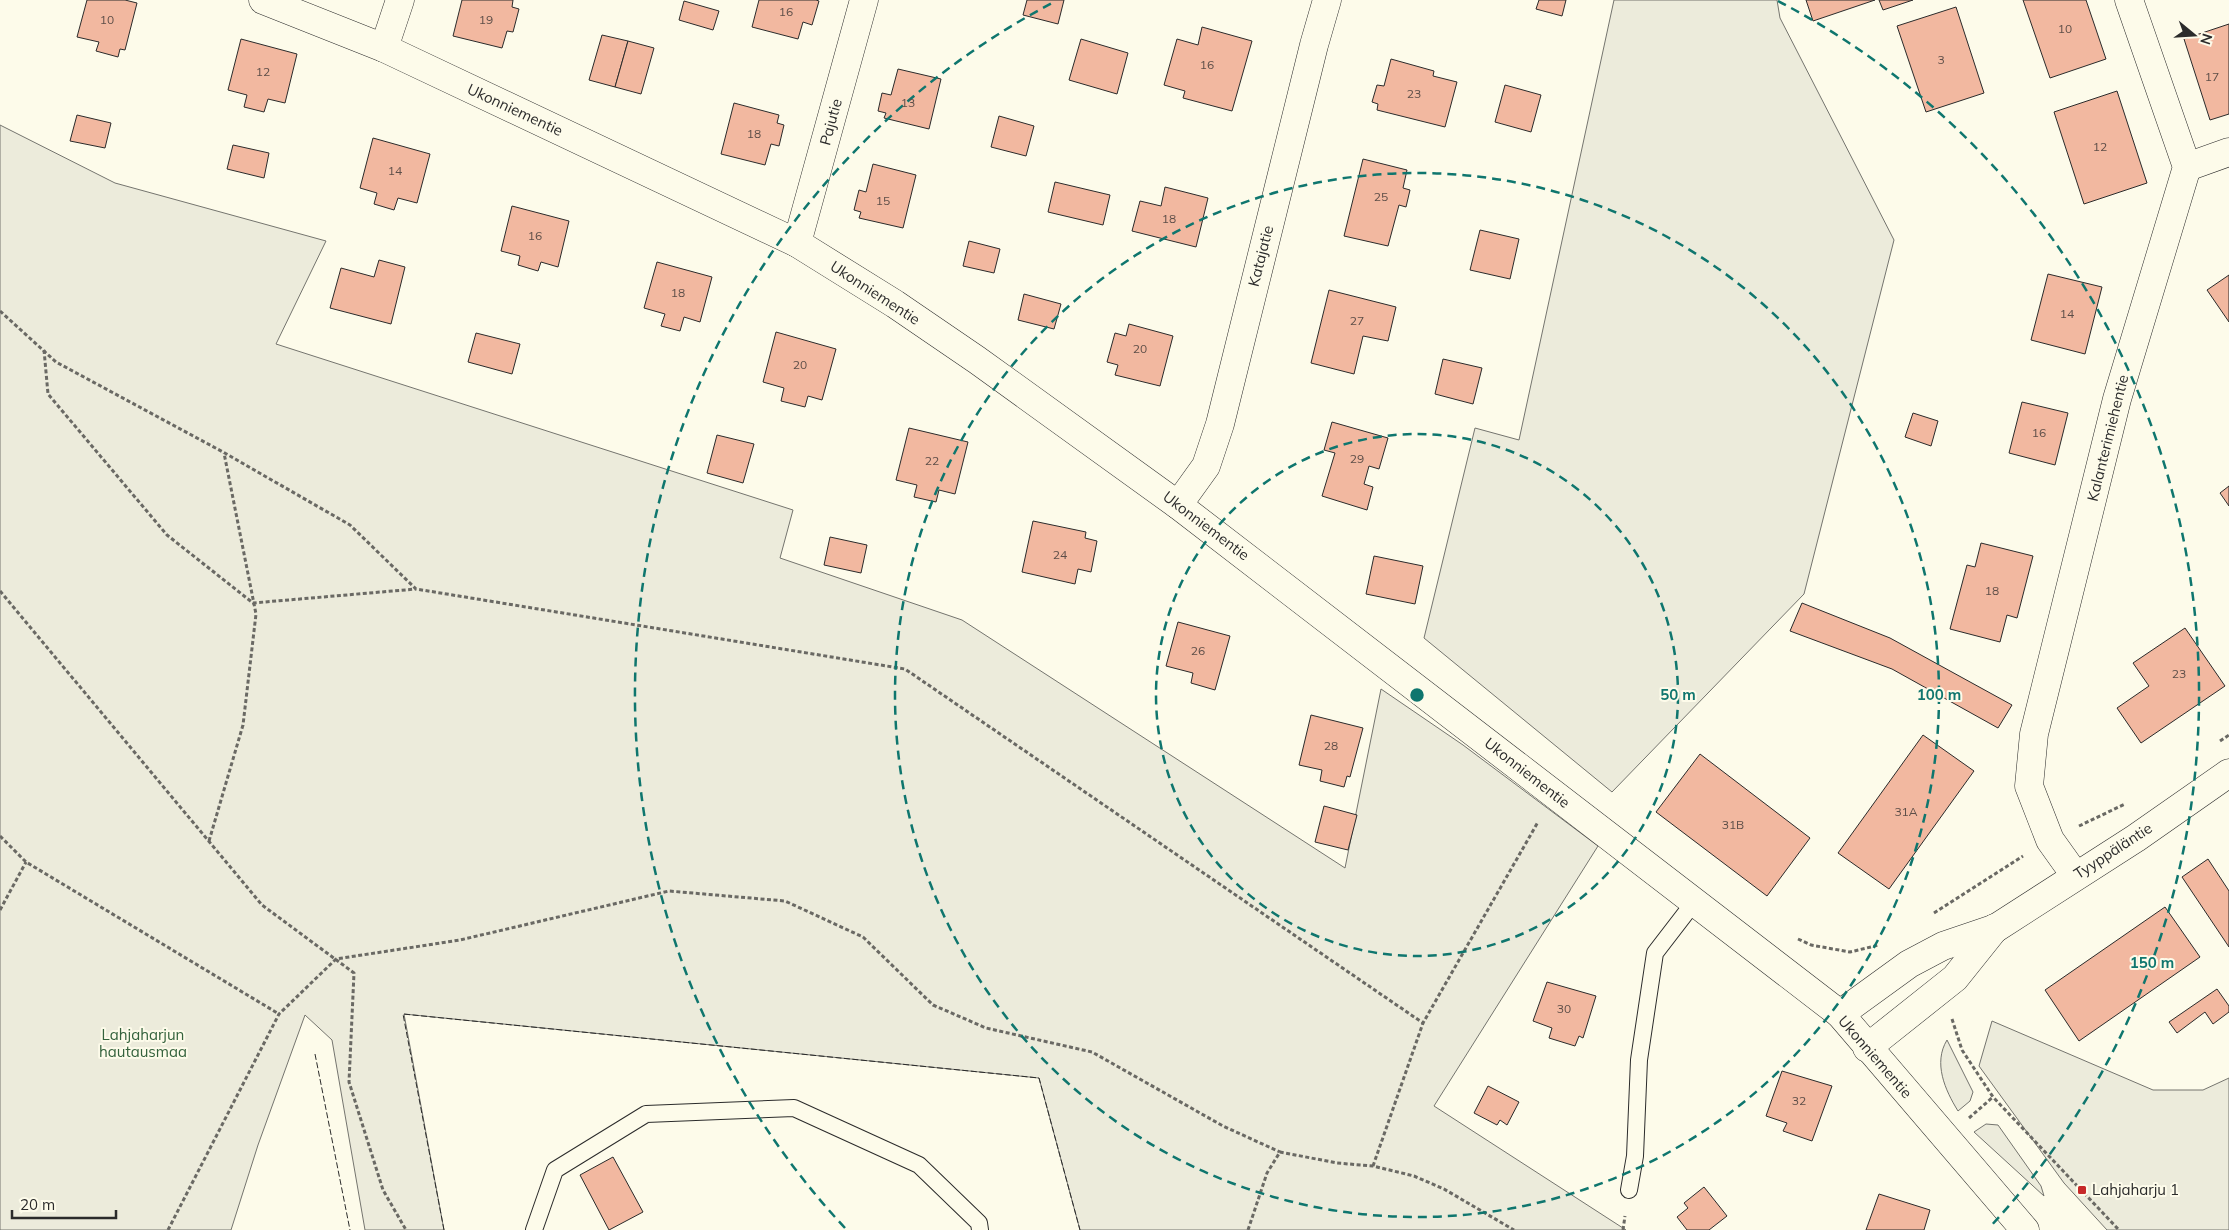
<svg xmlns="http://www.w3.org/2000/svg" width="2229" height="1230" viewBox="0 0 2229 1230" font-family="Mulish,sans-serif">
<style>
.green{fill:#ecebdb;stroke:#74746e}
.building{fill:#f2b8a0;stroke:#2b2b2b}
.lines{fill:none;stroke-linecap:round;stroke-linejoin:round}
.lane-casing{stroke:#2b2b2b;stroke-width:18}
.street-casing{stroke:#2b2b2b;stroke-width:29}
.secondary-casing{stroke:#2b2b2b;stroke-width:29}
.path{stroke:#6a6964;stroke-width:3;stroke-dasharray:4 2.5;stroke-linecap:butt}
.lane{stroke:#fdfbea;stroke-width:16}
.street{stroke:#fdfbea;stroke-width:28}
.secondary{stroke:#fdfbea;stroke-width:28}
.fence{stroke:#2b2b2b;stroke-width:1;stroke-dasharray:6 2.5;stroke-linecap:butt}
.ring{fill:none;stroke:#0f766e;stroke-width:2.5;stroke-dasharray:9 6}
.poi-dot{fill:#c62828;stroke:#fdfbea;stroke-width:2}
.labels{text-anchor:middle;stroke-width:4;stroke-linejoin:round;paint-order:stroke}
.number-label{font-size:12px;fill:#5d4e48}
.street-label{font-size:15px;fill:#2b2b2b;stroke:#fdfbea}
.park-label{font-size:15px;fill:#34623c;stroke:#fdfbea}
.poi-label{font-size:15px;fill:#2b2b2b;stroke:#fdfbea;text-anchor:start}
.centre{fill:#0f766e;stroke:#fdfbea;stroke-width:2.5}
.ring-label{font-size:15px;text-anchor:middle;font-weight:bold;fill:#0f766e;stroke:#fdfbea;stroke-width:4;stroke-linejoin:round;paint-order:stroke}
</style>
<rect width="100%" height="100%" fill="#fdfbea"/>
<g class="green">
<path d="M 1614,0 L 1777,0 L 1780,18 L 1894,240 L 1804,594 L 1612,792 L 1424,638 L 1475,428 L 1519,440 Z"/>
<path d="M 0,125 L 115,183 L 326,241 L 276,344 L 793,510 L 780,558 L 962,620 L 1345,868 L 1381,689 L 1463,745 L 1598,846 L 1434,1106 L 1626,1230 L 1080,1230 L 1039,1078 L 404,1014 L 444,1230 L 365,1230 L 332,1040 L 305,1015 L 258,1145 L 231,1230 L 0,1230 Z"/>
<path d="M 1992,1021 L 2153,1090 L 2203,1090 L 2229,1078 L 2229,1230 L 2107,1230 L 2064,1183 L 1979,1066 Z"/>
<path d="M 1947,1040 L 1973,1092 L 1970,1101 L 1958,1111 C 1945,1090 1933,1063 1947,1040 Z"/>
<path d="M 1986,1124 L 1998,1125 L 2041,1186 L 2044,1196 L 1974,1132 Z"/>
</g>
<g class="building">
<path d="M 87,0 L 125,0 L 137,3 L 125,50 L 120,49 L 118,57 L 96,51 L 99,42 L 77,37 Z"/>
<path d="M 462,0 L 513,0 L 512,7 L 519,9 L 513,32 L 507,31 L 502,48 L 453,36 Z"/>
<path d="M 759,0 L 816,0 L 819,1 L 812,25 L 803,22 L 798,39 L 752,27 Z"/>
<path d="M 1027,0 L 1064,0 L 1058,24 L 1023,15 Z"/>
<path d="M 1539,0 L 1566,0 L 1562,16 L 1536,9 Z"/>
<path d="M 1806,0 L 1875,0 L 1813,21 Z"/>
<path d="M 1879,0 L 1913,0 L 1883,10 Z"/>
<path d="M 2023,0 L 2086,0 L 2106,59 L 2050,78 Z"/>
<path d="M 684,1 L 719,11 L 713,30 L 679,20 Z"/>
<path d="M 1956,7 L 1984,93 L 1926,112 L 1897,26 Z"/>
<path d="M 2229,24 L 2229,114 L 2210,120 L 2184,39 Z"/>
<path d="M 1202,27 L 1252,41 L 1232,111 L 1183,98 L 1185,91 L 1164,85 L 1177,39 L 1198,45 Z"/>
<path d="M 602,35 L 628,41 L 615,87 L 589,80 Z"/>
<path d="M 241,39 L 297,54 L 285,103 L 268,99 L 264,112 L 244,107 L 247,95 L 228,90 Z"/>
<path d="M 1081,39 L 1128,53 L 1117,94 L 1069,80 Z"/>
<path d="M 628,41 L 654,48 L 641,94 L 615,87 Z"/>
<path d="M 1391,59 L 1434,71 L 1433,76 L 1457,82 L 1445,127 L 1377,110 L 1378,104 L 1372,102 L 1377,85 L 1384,86 Z"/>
<path d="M 898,69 L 941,79 L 929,129 L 884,118 L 886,113 L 878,111 L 882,93 L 891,95 Z"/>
<path d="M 1505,85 L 1541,95 L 1531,132 L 1495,122 Z"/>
<path d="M 2117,91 L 2147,183 L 2084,204 L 2054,112 Z"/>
<path d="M 734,103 L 779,115 L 777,123 L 784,125 L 779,146 L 771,144 L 765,165 L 721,154 Z"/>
<path d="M 77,115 L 111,123 L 105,148 L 70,141 Z"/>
<path d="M 999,116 L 1034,126 L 1026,156 L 991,147 Z"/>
<path d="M 373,138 L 430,154 L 417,203 L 398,198 L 394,210 L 374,204 L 377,193 L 360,188 Z"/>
<path d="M 233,145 L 269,153 L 264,178 L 227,169 Z"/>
<path d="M 1363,159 L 1407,170 L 1403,188 L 1410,190 L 1406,207 L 1399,205 L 1388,246 L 1344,236 Z"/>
<path d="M 873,164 L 916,175 L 903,228 L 859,218 L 861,212 L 854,210 L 859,190 L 866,192 Z"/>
<path d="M 1055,182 L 1110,195 L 1103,225 L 1048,212 Z"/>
<path d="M 1165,187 L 1208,198 L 1196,247 L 1132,231 L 1140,201 L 1161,206 Z"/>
<path d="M 512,206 L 569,221 L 558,267 L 541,262 L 538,271 L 518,265 L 520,256 L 501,251 Z"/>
<path d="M 1480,230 L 1519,239 L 1510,279 L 1470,270 Z"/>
<path d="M 969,241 L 1000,249 L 994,273 L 963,266 Z"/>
<path d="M 379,260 L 405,267 L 391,324 L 330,308 L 341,268 L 374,277 Z"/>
<path d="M 657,262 L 712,277 L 700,322 L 684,317 L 680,331 L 661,326 L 665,314 L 644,308 Z"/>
<path d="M 2048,274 L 2102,287 L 2085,354 L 2031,340 Z"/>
<path d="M 2229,275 L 2229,322 L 2207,290 Z"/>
<path d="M 1329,290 L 1396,307 L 1388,341 L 1363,336 L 1354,374 L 1311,363 Z"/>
<path d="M 1024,294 L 1061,304 L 1054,329 L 1018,320 Z"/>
<path d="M 1129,324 L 1173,336 L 1160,386 L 1115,375 L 1118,365 L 1107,362 L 1115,333 L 1126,336 Z"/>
<path d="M 776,332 L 836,349 L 822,400 L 808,396 L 805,407 L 781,401 L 784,388 L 763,382 Z"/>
<path d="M 476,333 L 520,344 L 512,374 L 468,362 Z"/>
<path d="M 1443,359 L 1482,368 L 1473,404 L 1435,394 Z"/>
<path d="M 2022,402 L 2068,413 L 2055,465 L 2009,453 Z"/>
<path d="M 1913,413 L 1938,421 L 1931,446 L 1905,437 Z"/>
<path d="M 1332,422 L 1388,438 L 1379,469 L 1369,466 L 1364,484 L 1373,487 L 1367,510 L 1322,496 L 1335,453 L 1324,450 Z"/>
<path d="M 909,428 L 968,442 L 955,494 L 939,490 L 936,502 L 914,497 L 917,485 L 896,480 Z"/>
<path d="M 717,435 L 754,444 L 743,483 L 707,473 Z"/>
<path d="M 2229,486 L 2229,506 L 2220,493 Z"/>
<path d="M 1033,521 L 1086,532 L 1085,538 L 1097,541 L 1091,572 L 1078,569 L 1075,584 L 1022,572 Z"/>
<path d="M 830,537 L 867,545 L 861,573 L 824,565 Z"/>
<path d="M 1981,543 L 2033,556 L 2017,618 L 2007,615 L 2000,642 L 1950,629 L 1967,565 L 1975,567 Z"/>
<path d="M 1374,556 L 1423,566 L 1415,604 L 1366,594 Z"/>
<path d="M 1802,603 L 1890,638 L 2012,705 L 1998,728 L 1892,669 L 1790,631 Z"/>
<path d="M 1178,622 L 1230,636 L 1215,690 L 1191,683 L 1193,673 L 1166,666 Z"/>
<path d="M 2185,628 L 2225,686 L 2141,743 L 2117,708 L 2149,686 L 2133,663 Z"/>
<path d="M 1311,715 L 1363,728 L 1350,777 L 1347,776 L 1344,787 L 1320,781 L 1322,770 L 1299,765 Z"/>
<path d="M 1923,735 L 1974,771 L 1889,889 L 1838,853 Z"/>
<path d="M 1700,754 L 1810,838 L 1767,896 L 1656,812 Z"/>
<path d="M 1324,806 L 1357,815 L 1348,850 L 1315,842 Z"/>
<path d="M 2208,859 L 2229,891 L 2229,947 L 2182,877 Z"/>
<path d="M 2165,907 L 2200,957 L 2079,1041 L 2045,990 Z"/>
<path d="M 1547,982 L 1596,996 L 1583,1038 L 1579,1036 L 1575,1046 L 1549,1038 L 1552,1028 L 1533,1021 Z"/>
<path d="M 2217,989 L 2229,1006 L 2229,1012 L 2213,1024 L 2205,1012 L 2177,1033 L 2169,1022 Z"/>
<path d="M 1782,1071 L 1832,1086 L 1812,1141 L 1783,1131 L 1787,1123 L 1766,1116 Z"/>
<path d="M 1488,1086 L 1519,1102 L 1507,1125 L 1500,1120 L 1497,1125 L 1474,1113 Z"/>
<path d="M 613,1157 L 643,1212 L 609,1230 L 580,1175 Z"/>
<path d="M 1704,1187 L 1727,1216 L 1709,1230 L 1687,1230 L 1677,1217 L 1688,1208 L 1684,1203 Z"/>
<path d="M 1879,1194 L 1930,1210 L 1924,1230 L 1866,1230 Z"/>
</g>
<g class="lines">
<defs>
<g id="lane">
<path d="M 1629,1190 L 1635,1156 L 1639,1060 L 1655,953 L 1695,901"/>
<path d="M 534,1230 L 555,1170 L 646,1114 L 794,1108 L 919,1165 L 979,1223 L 980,1230"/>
</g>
<g id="street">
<path d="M 263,0 L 384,48 L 797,243 L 895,304 L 977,360 L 1178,505 L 1840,1014"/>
<path d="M 384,48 L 400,0"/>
<path d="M 2187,167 L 2229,152"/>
<path d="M 797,243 L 864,0"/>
<path d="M 1178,505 L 1206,466 L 1220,424 L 1314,45 L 1327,0"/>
<path d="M 2075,875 L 2050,840 L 2029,786 L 2034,734 L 2117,399 L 2187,167 L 2129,0"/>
</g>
<g id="secondary">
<path d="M 1867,1048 L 1955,978 L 1995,928"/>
<path d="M 2025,1230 L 1840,1014 L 1909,964 L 1943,946 L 1996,928 L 2136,838 L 2229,773"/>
</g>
</defs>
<use href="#lane" class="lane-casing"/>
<use href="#street" class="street-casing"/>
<use href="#secondary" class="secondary-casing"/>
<g class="path">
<path d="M 0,311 L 56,362 L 223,452 L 350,525 L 416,589 L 905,669 L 1423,1023 L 1538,822"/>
<path d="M 44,350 L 48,394 L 167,535 L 253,603 L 416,589"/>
<path d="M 0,591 L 262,905 L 354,973 L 349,1082 L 383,1190 L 406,1230"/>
<path d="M 2220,741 L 2229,735"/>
<path d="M 2079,826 L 2125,804"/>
<path d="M 0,836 L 26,862 L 279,1014"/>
<path d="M 209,841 L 243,725 L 256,614 L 224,453"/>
<path d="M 0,910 L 26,862"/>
<path d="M 1934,913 L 2023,856"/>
<path d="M 1798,939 L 1811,945 L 1850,952 L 1879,945"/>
<path d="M 1952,1019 L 1962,1050 L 1993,1097 L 2119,1230"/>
<path d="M 1969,1118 L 1993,1097"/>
<path d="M 1373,1166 L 1423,1023"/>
<path d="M 168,1230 L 279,1014 L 336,959 L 460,940 L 669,891 L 785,901 L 863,937 L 933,1005 L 986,1028 L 1092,1052 L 1223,1126 L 1280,1152"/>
<path d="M 1248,1230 L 1267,1173 L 1280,1152 L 1337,1163 L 1373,1166 L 1414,1176 L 1444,1189 L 1514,1230"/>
<path d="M 1623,1230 L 1625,1216"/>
</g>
<use href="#lane" class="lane"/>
<use href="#street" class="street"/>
<use href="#secondary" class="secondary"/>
<g class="fence">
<path d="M 315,1054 L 350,1230"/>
<path d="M 444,1230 L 403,1014 L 1039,1078 L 1080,1230"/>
</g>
</g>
<g class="ring">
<circle cx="1417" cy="695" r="261"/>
<circle cx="1417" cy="695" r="522"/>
<path d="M845 1228A782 782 0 0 1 1056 1M1778 1A782 782 0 0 1 1989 1228"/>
</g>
<rect class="poi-dot" x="2077" y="1185" width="10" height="10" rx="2.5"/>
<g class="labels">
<g class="number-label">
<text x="786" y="16">16</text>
<text x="107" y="24">10</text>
<text x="486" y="24">19</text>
<text x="2065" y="33">10</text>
<text x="1941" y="64">3</text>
<text x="1207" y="69">16</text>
<text x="263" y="76">12</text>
<text x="2212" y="81">17</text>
<text x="1414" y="98">23</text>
<text x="908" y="107">13</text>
<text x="754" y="138">18</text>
<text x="2100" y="151">12</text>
<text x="395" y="175">14</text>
<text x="1381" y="201">25</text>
<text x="883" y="205">15</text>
<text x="1169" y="223">18</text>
<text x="535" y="240">16</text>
<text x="678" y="297">18</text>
<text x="2067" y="318">14</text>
<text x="1357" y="325">27</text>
<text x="1140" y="353">20</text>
<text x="800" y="369">20</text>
<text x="2039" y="437">16</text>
<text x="1357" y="463">29</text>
<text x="932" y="465">22</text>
<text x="1060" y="559">24</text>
<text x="1992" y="595">18</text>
<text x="1198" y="655">26</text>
<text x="2179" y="678">23</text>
<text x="1331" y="750">28</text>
<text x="1906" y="816">31A</text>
<text x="1733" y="829">31B</text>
<text x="1564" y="1013">30</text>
<text x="1799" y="1105">32</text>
</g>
<g class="street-label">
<text transform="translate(515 110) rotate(25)" y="5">Ukonniementie</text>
<text transform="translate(831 122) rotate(-75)" y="5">Pajutie</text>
<text transform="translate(1261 256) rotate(-76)" y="5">Katajatie</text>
<text transform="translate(875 293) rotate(33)" y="5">Ukonniementie</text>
<text transform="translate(2108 438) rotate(-76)" y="5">Kalanterimiehentie</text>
<text transform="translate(1206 526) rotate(37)" y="5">Ukonniementie</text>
<text transform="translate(1527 773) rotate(38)" y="5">Ukonniementie</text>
<text transform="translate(2113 851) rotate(-33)" y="5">Tyyppäläntie</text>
<text transform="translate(1875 1057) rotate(49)" y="5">Ukonniementie</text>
</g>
<g class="park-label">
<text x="143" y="1040">Lahjaharjun<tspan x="143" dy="17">hautausmaa</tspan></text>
</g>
<g class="poi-label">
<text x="2092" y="1195">Lahjaharju 1</text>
</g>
</g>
<circle cx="1417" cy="695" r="8" class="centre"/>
<g class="ring-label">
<text x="1678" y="700">50 m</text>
<text x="1939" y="700">100 m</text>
<text x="2152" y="968">150 m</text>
</g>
<g transform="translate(2194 35) rotate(108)" stroke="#fdfbea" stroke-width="4" paint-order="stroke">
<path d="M0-4L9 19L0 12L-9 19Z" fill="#2b2b2b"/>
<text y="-8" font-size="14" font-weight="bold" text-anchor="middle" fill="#2b2b2b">N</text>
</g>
<path d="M12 1210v8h104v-8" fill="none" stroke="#2b2b2b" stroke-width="2.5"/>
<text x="20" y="1210" font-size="15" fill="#2b2b2b" stroke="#fdfbea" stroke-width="4" paint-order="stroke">20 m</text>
</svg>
